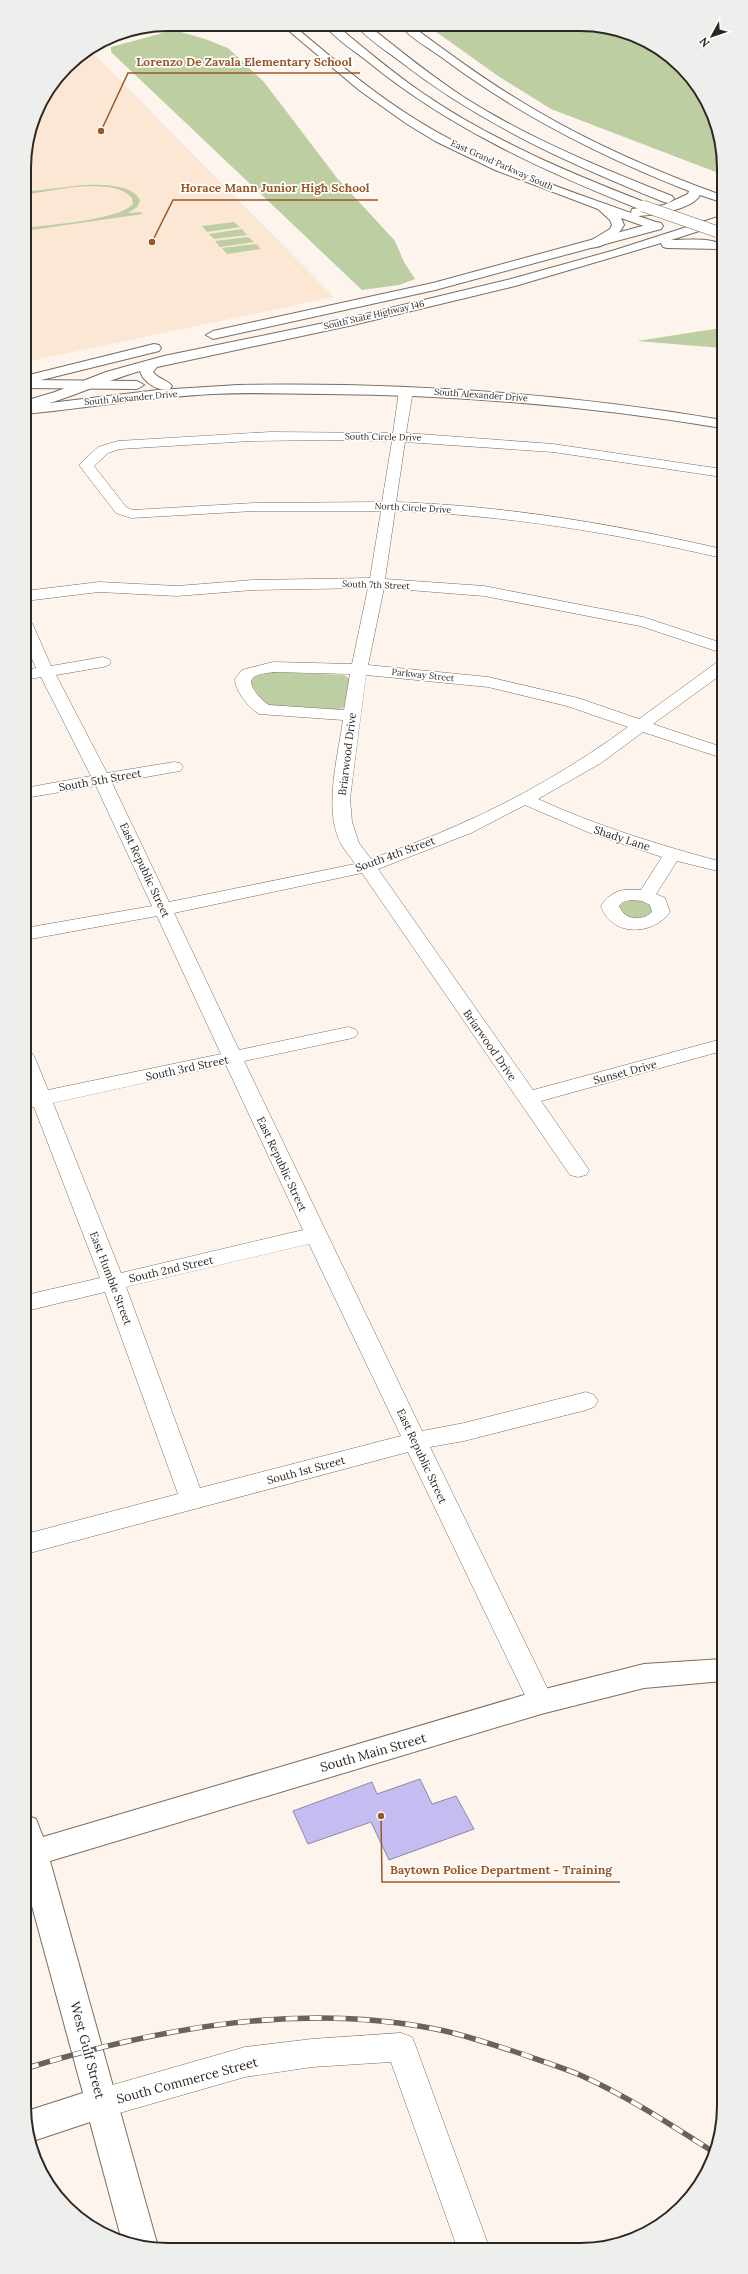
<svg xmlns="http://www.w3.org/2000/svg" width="748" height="2274" viewBox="0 0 748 2274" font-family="Lora,serif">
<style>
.built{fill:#fce7d5}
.green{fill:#bccea2}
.building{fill:#c5bdf1;stroke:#8c8a9f}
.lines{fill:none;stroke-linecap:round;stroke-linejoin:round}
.street-casing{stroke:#7d6c5d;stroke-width:1}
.secondary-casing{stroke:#7d6c5d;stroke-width:2}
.primary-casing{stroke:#7d6c5d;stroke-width:2}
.highway-casing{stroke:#7d6c5d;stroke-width:2}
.street{fill:#fff;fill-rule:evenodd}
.secondary{fill:#fff;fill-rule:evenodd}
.primary{fill:#fff;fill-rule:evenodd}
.highway{fill:#fff;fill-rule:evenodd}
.rail-casing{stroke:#6a635c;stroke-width:5.5}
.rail{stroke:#fff;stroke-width:4;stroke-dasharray:12;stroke-linecap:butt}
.highway-bridge-casing{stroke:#7d6c5d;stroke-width:12;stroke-linecap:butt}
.highway-bridge{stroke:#fff;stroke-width:11}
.labels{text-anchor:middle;stroke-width:3.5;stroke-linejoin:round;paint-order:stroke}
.far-street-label{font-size:9px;fill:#2e2720;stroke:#fff}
.street-label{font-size:11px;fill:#2e2720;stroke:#fff}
.near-street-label{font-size:13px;fill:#2e2720;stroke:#fff}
.rim{fill:none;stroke:#2e2720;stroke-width:2}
.leader{fill:none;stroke:#9a5727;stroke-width:1.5}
.callout-dot{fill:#9a5727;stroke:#fff;stroke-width:1.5}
.callout-label{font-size:12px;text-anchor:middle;font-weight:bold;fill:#9a5727;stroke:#fff;stroke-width:3.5;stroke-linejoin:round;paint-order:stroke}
</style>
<rect width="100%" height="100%" fill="#fcf4ed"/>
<path class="built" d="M 94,54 L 334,297 L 25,362 L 24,159 L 39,104 L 72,61 Z"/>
<g class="green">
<path d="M 428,26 L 608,27 L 652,43 L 682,66 L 709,104 L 721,140 L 721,174 L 551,109 L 498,76 Z"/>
<path d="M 174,30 L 205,39 L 228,48 L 264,82 L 337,178 L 395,241 L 404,262 L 415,279 L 399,285 L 362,290 L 111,52 L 111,47 Z"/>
<path d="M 84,185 C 99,184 135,184 140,201 L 137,207 L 128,213 L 141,212 L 143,214 L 24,231 L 24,228 C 47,225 120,220 133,204 L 132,198 C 114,176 50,191 24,195 L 24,192 Z"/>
<path d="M 234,222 L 240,227 L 207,232 L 202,226 Z"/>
<path d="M 242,229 L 247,235 L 214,239 L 209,234 Z"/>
<path d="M 248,237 L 254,242 L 220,247 L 215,241 Z"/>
<path d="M 256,244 L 261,249 L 227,254 L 222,248 Z"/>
<path d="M 722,328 L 722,348 L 637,341 L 721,328 Z"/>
<path d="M 272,672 L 344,675 L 350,679 L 345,707 L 337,710 L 272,707 L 264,703 L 250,683 L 254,677 Z"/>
<path d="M 634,899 L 642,900 L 652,907 L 653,913 L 644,919 L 626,918 L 618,908 L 619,904 Z"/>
</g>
<path class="building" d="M 420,1779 L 432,1804 L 456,1796 L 474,1829 L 389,1860 L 371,1822 L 308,1844 L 293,1811 L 372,1782 L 377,1794 Z"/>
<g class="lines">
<defs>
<g id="street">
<path d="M 406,387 L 413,391 L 406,433 L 553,444 L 722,469 L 722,477 L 553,452 L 405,442 L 396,502 C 507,506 614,524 722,549 L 722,558 C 614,533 506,515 395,511 L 385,579 L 484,586 L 643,617 L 722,643 L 722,653 L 640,626 L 484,596 L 384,588 L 368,665 L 488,677 L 578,698 L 639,719 L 716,663 L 722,661 L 722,674 L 653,724 L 722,747 L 722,758 L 643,732 L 601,763 L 538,799 C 597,826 659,845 722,862 L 722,872 L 677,861 L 656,894 L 665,898 L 670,912 C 653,936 611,937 601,906 C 611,891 622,888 641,890 L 662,857 L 590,833 L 525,805 L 471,833 L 378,869 L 533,1090 L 722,1039 L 722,1051 L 541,1101 L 589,1170 L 586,1175 L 578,1177 L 570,1175 L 362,873 L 174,913 L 239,1050 L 348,1027 L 355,1029 L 358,1033 L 355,1037 L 348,1039 L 244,1061 L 422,1431 L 464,1423 L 586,1392 L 594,1395 L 598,1401 L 594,1407 L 586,1410 L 464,1441 L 430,1447 L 554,1702 L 550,1710 L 541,1713 L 532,1710 L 408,1452 L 26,1554 L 26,1534 L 178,1494 L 105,1292 L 26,1311 L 26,1295 L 100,1278 L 34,1107 L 25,1109 L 25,1095 L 29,1094 L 25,1085 L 25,1052 L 32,1053 L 35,1058 L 48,1090 L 221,1054 L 157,916 L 25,940 L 25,928 L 152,906 L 96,786 L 25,798 L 25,788 L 91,776 L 41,677 L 25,680 L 25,670 L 36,668 L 25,643 L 25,620 L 31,622 L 33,625 L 51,666 L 103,657 L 109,659 L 111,662 L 109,665 L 103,667 L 56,675 L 107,773 L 174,762 L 180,763 L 183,767 L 180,771 L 174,772 L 112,783 L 169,902 L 355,864 C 351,857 345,851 341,844 C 323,810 338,756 343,720 L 259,714 C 249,708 235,691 235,679 L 242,670 L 273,662 L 352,664 L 368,588 L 253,590 L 177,596 L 99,592 L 25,601 L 25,591 L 99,582 L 177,586 L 253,580 L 370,578 L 381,511 L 254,511 L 131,518 L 116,513 L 79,465 L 98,447 L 118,441 L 270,432 L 393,433 L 399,391 ZM 327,440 L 392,441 L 382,502 L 254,503 L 133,510 L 126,507 L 94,466 L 108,453 L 120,449 L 251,441 ZM 273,672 L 350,674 L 344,710 L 269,705 C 263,702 244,683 254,677 C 258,674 268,673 273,672 ZM 366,675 L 488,687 L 567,706 L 628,727 C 576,765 518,799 458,825 C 430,838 400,848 371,859 L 359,843 L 352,822 L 350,799 ZM 631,900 L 642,901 L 650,905 L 652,912 C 642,922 624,920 619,906 L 623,902 ZM 226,1065 L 303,1230 L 121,1273 L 53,1103 ZM 309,1244 L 401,1436 L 200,1488 L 126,1287 Z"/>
<path d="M 401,2033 L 412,2037 L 416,2047 L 489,2247 L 457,2247 L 391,2062 L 312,2067 L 245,2077 L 102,2118 L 91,2114 L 87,2103 L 91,2092 L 102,2088 L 245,2047 L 312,2039 Z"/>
</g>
<g id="secondary">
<path d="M 282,25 L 293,25 C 332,58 371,92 415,119 C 482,161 557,187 631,213 L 632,209 L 664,205 L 688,194 L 689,191 C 602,157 519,115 444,59 C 431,49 411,39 401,26 L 412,26 C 452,56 493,86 537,111 C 595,145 658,172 721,195 L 721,202 L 700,195 C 692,210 653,215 638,216 L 659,223 L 661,226 L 659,229 L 655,230 L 621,218 L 624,225 C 619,235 602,250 590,247 L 588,244 L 590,241 L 610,229 L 612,225 L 610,220 L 598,209 L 495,170 L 435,141 L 407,124 L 359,90 Z"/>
<path d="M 146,29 L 109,42 L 101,42 L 113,35 Z"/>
<path d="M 25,380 L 137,381 L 144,385 L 137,389 L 25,388 Z"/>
<path d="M 238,385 C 400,382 562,393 722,420 L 722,428 C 590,406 459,395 326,394 C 288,394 251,392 213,394 C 150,397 88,408 25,414 L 25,406 L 158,390 Z"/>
<path d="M 723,1659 L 723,1681 L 644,1688 L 541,1714 L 50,1861 L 158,2247 L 140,2247 L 122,2241 L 90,2122 L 30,2142 L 27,2134 L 27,2111 L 83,2093 L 26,1884 L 26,1815 L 36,1819 L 43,1837 L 541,1690 L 644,1664 Z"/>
</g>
<g id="primary">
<path d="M 721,216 L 721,224 L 671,240 C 684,240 712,237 721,245 L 720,249 L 667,248 L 663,247 L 661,243 L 515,286 L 353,325 L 157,367 L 153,372 C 158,379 168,380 172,386 L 170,389 C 158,392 143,382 140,371 C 101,382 64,402 25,409 L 25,401 L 55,392 L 106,372 L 164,356 L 353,317 L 511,279 L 615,250 Z"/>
<path d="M 657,222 L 661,223 L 663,226 L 661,229 L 435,290 L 213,339 L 206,335 L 213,331 L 433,283 Z"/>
<path d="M 154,344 L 159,345 L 161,348 L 159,351 L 25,384 L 25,376 Z"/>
</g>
<g id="highway">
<path d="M 325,25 L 336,25 C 365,49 393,73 424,94 C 493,141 570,173 647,203 L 649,206 L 643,210 L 639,209 C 542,170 447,127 366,60 C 353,50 335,39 325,25 Z"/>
<path d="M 356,25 L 368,25 C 399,50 431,76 465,98 C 530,139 601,168 672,196 L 674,199 L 668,203 L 664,202 C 570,164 481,124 401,62 C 387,51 367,39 356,25 Z"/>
</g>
</defs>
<use href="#street" class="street-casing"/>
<use href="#secondary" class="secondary-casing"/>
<use href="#primary" class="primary-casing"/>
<use href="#highway" class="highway-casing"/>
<use href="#street" class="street"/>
<use href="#secondary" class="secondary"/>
<use href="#primary" class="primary"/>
<use href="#highway" class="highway"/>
<defs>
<path id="rail" d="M 27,2068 C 163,2027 304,2001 445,2031 C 471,2037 497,2046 522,2054 C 541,2061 561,2067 580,2075 C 627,2096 671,2125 715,2153"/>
</defs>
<use href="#rail" class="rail-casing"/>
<use href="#rail" class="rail"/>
<defs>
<path id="highway-bridge" d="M 643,206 L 721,233"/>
</defs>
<use href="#highway-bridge" class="highway-bridge-casing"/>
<use href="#highway-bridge" class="highway-bridge"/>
</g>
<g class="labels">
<g class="far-street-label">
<text transform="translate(502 165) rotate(24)" y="3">East Grand Parkway South</text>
<text transform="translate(374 315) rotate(-13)" y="3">South State Highway 146</text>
<text transform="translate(481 395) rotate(4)" y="3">South Alexander Drive</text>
<text transform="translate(131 398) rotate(-5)" y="3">South Alexander Drive</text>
<text transform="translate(383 437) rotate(1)" y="3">South Circle Drive</text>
<text transform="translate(413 508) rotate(3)" y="3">North Circle Drive</text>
<text transform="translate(376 585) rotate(2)" y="3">South 7th Street</text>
<text transform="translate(423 675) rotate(6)" y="3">Parkway Street</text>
</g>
<g class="street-label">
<text transform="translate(347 754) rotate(-83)" y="4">Briarwood Drive</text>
<text transform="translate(100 780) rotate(-10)" y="4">South 5th Street</text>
<text transform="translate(622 838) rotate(18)" y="4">Shady Lane</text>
<text transform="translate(395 854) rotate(-20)" y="4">South 4th Street</text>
<text transform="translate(145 870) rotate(65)" y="4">East Republic Street</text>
<text transform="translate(490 1045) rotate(55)" y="4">Briarwood Drive</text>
<text transform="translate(187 1068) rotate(-12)" y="4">South 3rd Street</text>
<text transform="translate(625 1072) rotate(-15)" y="4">Sunset Drive</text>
<text transform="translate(282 1164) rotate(65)" y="4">East Republic Street</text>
<text transform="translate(171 1269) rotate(-13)" y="4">South 2nd Street</text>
<text transform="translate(111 1278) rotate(69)" y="4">East Humble Street</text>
<text transform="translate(422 1456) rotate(65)" y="4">East Republic Street</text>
<text transform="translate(306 1470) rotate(-15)" y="4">South 1st Street</text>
</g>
<g class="near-street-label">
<text transform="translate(373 1752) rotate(-16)" y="5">South Main Street</text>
<text transform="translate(88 2050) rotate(75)" y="5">West Gulf Street</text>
<text transform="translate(187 2080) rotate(-15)" y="5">South Commerce Street</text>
</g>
</g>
<path d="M0 0H748V2274H0ZM168 31H580A137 137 0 0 1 717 168V2106A137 137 0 0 1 580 2243H168A137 137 0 0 1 31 2106V168A137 137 0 0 1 168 31Z" fill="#eeeeed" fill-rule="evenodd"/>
<path class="rim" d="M168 31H580A137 137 0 0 1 717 168V2106A137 137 0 0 1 580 2243H168A137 137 0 0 1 31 2106V168A137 137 0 0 1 168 31Z"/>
<path class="leader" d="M101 131L128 73H360M152 242L173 200H378M381 1816L382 1882H620"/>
<g class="callout-dot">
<circle cx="101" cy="131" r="4"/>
<circle cx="152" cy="242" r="4"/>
<circle cx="381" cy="1816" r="4"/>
</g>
<g class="callout-label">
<text x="244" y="66">Lorenzo De Zavala Elementary School</text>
<text x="275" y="192">Horace Mann Junior High School</text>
<text x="501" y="1874">Baytown Police Department - Training</text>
</g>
<g transform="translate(712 36) rotate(230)" stroke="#ffffff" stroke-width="3" paint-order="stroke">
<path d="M0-3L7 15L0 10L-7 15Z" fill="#2e2720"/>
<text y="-6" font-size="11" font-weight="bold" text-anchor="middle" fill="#2e2720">N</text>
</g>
</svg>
